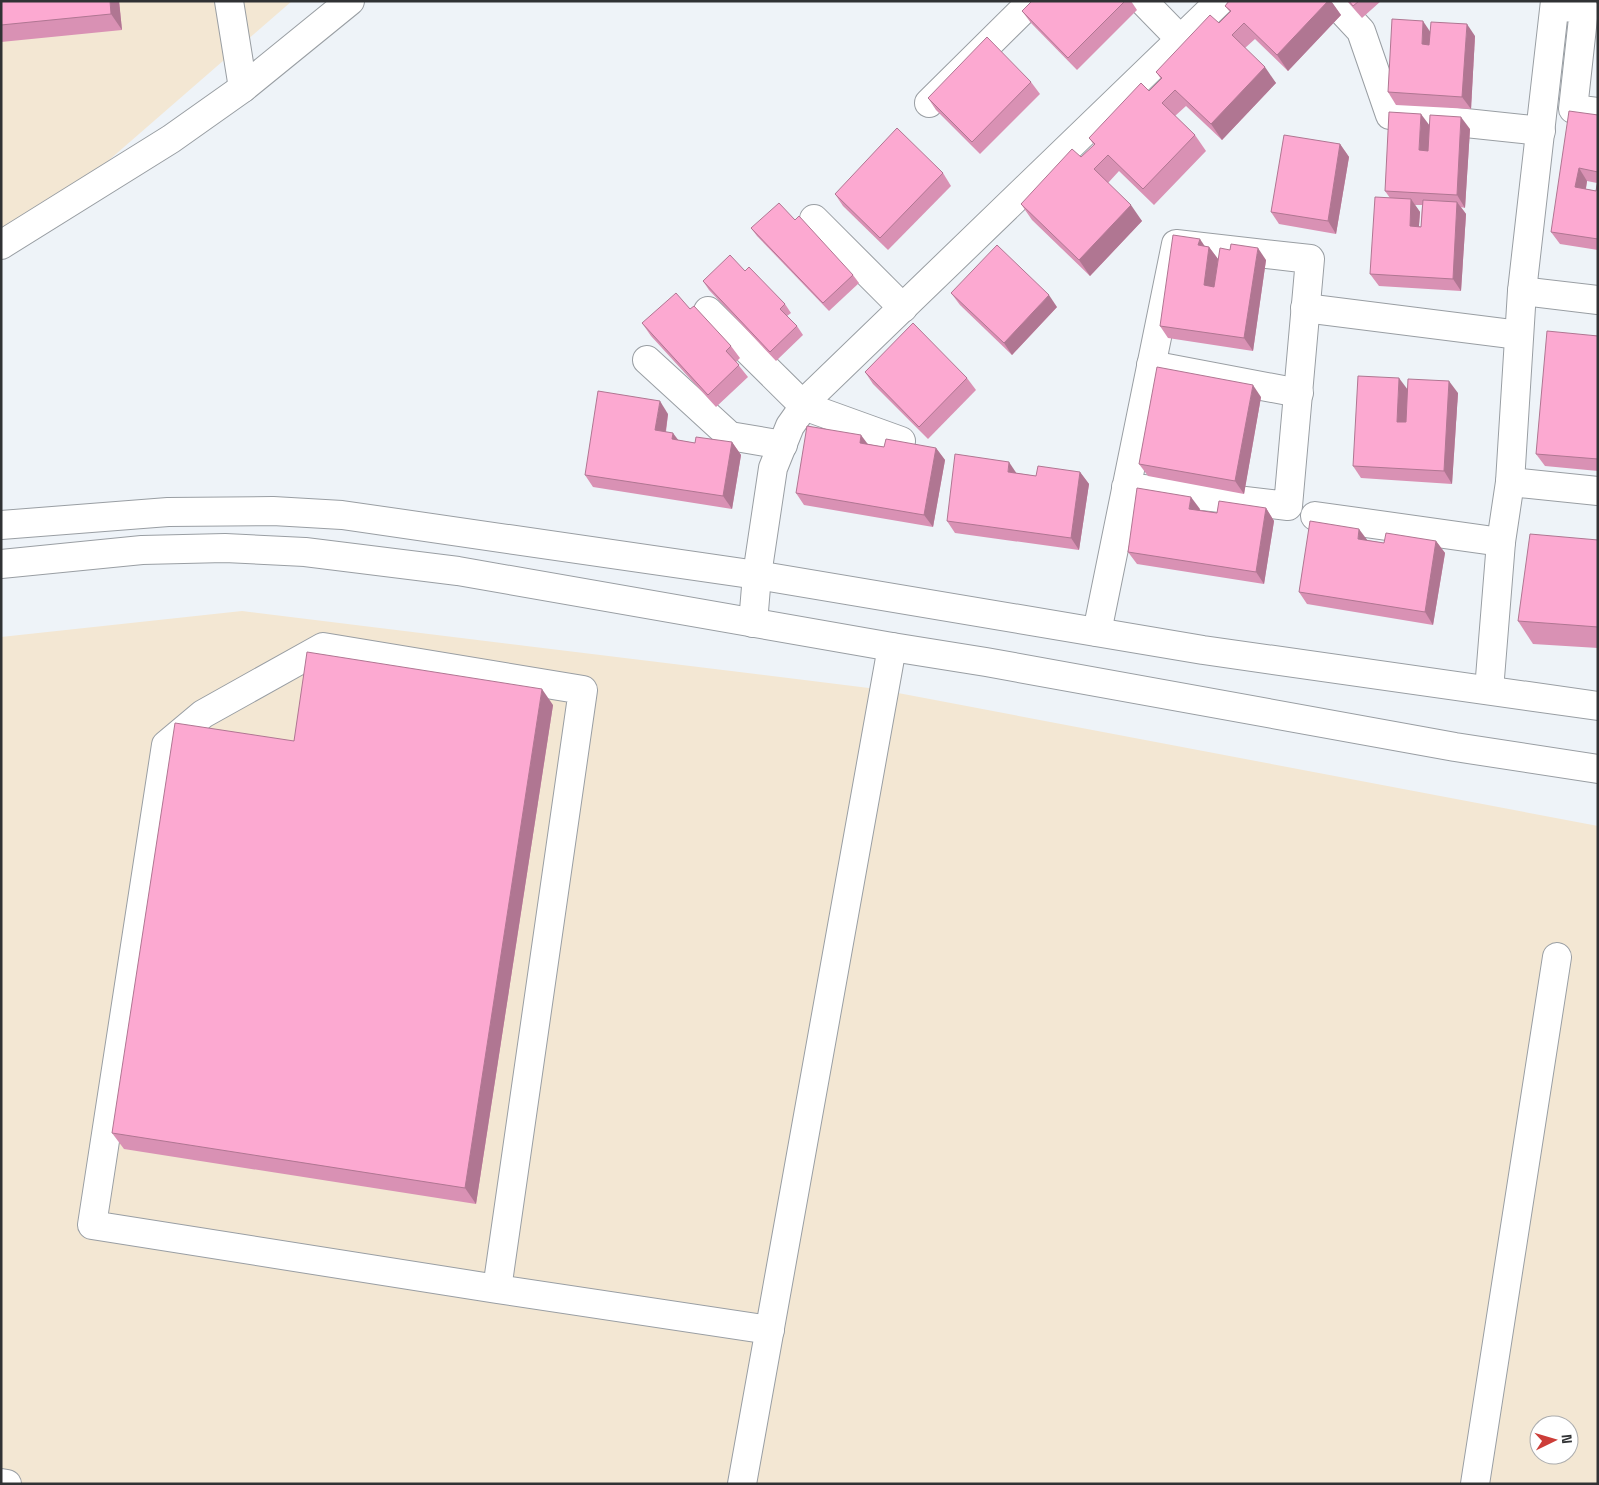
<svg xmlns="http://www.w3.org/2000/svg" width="1599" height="1485" viewBox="0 0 1599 1485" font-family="'Space Grotesk',sans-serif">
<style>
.industrial{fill:#f3e7d3;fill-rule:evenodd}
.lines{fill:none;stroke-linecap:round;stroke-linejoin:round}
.minor-casing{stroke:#999ea3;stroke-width:30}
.minor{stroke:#fff;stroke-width:28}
.wall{fill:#d991b4;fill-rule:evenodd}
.shaded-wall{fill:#b07692}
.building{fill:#fca9d1;stroke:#b07692}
</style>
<rect width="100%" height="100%" fill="#eef3f8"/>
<g class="industrial">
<path d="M 1,1 L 292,1 L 1,254 Z"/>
<path d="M 242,611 L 877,689 L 1598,826 L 1598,1484 L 1,1484 L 1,637 ZM 1539,1425 L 1569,1425 L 1569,1455 L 1539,1455 Z"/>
</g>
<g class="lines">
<defs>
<g id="minor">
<path d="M 229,1 L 243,88"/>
<path d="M 1143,1 L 1181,40"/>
<path d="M 1333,1 L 1361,31 L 1390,115 L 1541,131"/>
<path d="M 1555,6 L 1584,9 L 1573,109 L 1598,112"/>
<path d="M 929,103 L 1032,1"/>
<path d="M 814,219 L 903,308"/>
<path d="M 1,245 L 171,139 L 243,88 L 350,1"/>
<path d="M 1522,291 L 1598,300"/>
<path d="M 1305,308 L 1519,335"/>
<path d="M 708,311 L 804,406 L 901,441"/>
<path d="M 647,360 L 730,436 L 783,445"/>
<path d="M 1151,365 L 1299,393"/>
<path d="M 1510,482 L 1598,491"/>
<path d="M 1315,516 L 1501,542"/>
<path d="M 1,525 L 168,512 L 273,511 L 342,515 L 757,575 L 1203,650 L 1598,706"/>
<path d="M 1,564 L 142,550 L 225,548 L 305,552 L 458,571 L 892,647 L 986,662 L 1455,747 L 1598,769"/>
<path d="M 753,623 L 757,575 L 773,468 L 790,426 L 812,395 L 1220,1"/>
<path d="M 1097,632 L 1176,244 L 1310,259 L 1288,506 L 1126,487"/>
<path d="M 1489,690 L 1501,542 L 1510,482 L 1522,291 L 1555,1"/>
<path d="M 497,1289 L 583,690 L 323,647 L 203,714 L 166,745 L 92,1225 L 497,1289 L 770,1330"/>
<path d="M 1,1483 L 7,1484"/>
<path d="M 742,1484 L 892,647"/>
<path d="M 1475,1484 L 1557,957"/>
</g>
</defs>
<use href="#minor" class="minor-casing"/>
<use href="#minor" class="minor"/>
</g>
<g class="wall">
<path d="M 1,1 L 119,1 L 122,30 L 1,42 Z"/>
<path d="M 1032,1 L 1131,1 L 1137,10 L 1077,70 L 1031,23 L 1022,11 Z"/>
<path d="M 1229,1 L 1331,1 L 1341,15 L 1288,71 L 1255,39 L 1245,48 L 1276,83 L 1222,140 L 1186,106 L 1175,116 L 1195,135 L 1206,151 L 1154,205 L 1119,171 L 1108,183 L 1142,221 L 1090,276 L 1032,220 L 1021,204 L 1081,157 L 1094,145 L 1089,138 L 1149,91 L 1161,79 L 1156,72 L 1219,23 L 1230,12 L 1225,6 Z"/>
<path d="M 1347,1 L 1381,1 L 1362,18 Z"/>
<path d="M 1475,36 L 1471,109 L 1396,105 L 1388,92 Z"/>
<path d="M 1031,82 L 1040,94 L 980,154 L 936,110 L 928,98 Z"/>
<path d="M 1598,115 L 1598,250 L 1560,244 L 1551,232 ZM 1587,181 L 1597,183 L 1596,191 L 1586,189 Z"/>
<path d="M 1470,129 L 1465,208 L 1461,207 L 1466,214 L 1461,291 L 1379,286 L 1370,274 L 1390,198 L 1385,191 ZM 1415,205 L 1422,205 L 1421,227 L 1419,226 L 1420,212 Z"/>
<path d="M 1340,144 L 1349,157 L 1336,234 L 1279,224 L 1271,212 Z"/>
<path d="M 943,173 L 951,186 L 888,250 L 843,206 L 835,194 Z"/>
<path d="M 751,228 L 853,275 L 859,283 L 829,311 L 757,236 Z"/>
<path d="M 1204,246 L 1209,247 L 1218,259 L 1230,250 L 1266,260 L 1253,351 L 1168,338 L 1160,326 Z"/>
<path d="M 745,271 L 785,304 L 791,313 L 787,316 L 797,326 L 803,335 L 776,361 L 709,290 L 703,281 Z"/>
<path d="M 951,293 L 1057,307 L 1012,355 L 960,305 Z"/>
<path d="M 690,309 L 731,346 L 740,358 L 736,362 L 748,377 L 716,407 L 651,336 L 642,323 Z"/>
<path d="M 1598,336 L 1598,471 L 1545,466 L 1536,454 Z"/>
<path d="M 865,372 L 967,378 L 976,390 L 928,439 L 873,384 Z"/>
<path d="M 1407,390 L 1458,393 L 1452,484 L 1361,478 L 1353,466 Z"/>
<path d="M 1261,397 L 1244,494 L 1148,476 L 1139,464 Z"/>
<path d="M 668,414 L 666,432 L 678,440 L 695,443 L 732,442 L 741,455 L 732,509 L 593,487 L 585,475 Z"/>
<path d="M 868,444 L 884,447 L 936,448 L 945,460 L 933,527 L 804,505 L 796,493 Z"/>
<path d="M 1080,472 L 1089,484 L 1079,550 L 955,533 L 947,521 L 1017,473 L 1036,476 Z"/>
<path d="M 1266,508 L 1274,521 L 1264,584 L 1137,564 L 1128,552 L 1200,509 L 1199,510 L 1217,513 Z"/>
<path d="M 1367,540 L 1384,543 L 1436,541 L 1445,553 L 1433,625 L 1307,604 L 1299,592 Z"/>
<path d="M 1598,540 L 1598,648 L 1533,644 L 1518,621 Z"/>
<path d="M 553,705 L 476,1204 L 124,1149 L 112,1133 L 294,741 Z"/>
</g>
<g class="shaded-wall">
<path d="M 110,1 L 119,1 L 122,30 L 111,14 Z"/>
<path d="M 1328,1 L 1331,1 L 1341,15 L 1288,71 L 1277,55 Z"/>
<path d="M 1423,21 L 1431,33 L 1430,57 L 1422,44 Z"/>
<path d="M 1467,24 L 1475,36 L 1471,109 L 1462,97 Z"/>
<path d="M 1265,67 L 1276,83 L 1222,140 L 1211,124 Z"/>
<path d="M 1421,114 L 1430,126 L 1428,163 L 1419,150 Z"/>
<path d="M 1461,117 L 1470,129 L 1465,208 L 1457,195 Z"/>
<path d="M 1340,144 L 1349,157 L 1336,234 L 1328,221 Z"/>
<path d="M 1579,168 L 1587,181 L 1584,199 L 1575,187 Z"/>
<path d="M 1411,199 L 1420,212 L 1418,238 L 1410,226 Z"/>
<path d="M 1457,202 L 1466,214 L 1461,291 L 1453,279 Z"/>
<path d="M 1131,205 L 1142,221 L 1090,276 L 1079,260 Z"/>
<path d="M 1200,239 L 1208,251 L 1198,245 Z"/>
<path d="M 1209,247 L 1218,259 L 1213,297 L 1204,285 Z"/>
<path d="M 1258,248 L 1266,260 L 1253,351 L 1244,338 Z"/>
<path d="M 1049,295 L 1057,307 L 1012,355 L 1004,343 Z"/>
<path d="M 1399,378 L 1408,390 L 1405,434 L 1397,422 Z"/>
<path d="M 1449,381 L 1458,393 L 1452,484 L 1444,471 Z"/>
<path d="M 1253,385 L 1261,397 L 1244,494 L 1235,481 Z"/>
<path d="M 660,401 L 668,414 L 664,443 L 655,430 Z"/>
<path d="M 673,433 L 682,445 L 672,439 Z"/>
<path d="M 861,435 L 870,447 L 860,443 Z"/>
<path d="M 732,442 L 741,455 L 732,509 L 723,496 Z"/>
<path d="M 936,448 L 945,460 L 933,527 L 924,515 Z"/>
<path d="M 1009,462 L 1017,474 L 1008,472 Z"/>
<path d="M 1080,472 L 1089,484 L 1079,550 L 1071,538 Z"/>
<path d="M 1191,497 L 1200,509 L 1197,521 L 1189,509 Z"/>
<path d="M 1266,508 L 1274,521 L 1264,584 L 1256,572 Z"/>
<path d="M 1359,529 L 1368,541 L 1358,539 Z"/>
<path d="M 1436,541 L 1445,553 L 1433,625 L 1425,612 Z"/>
<path d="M 542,689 L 553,705 L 476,1204 L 465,1188 Z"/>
</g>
<g class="building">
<path d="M 1,1 L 110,1 L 111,14 L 1,25 Z"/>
<path d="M 1032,1 L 1125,1 L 1068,58 L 1022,11 Z"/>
<path d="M 1229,1 L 1328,1 L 1277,55 L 1244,23 L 1232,35 L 1265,67 L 1211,124 L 1175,90 L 1162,103 L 1195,135 L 1143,189 L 1108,155 L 1094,169 L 1131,205 L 1079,260 L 1021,204 L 1072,149 L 1081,157 L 1095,144 L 1089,138 L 1141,83 L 1149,91 L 1162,78 L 1156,72 L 1210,15 L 1219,23 L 1231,11 L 1225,6 Z"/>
<path d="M 1349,1 L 1359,1 L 1353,6 Z"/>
<path d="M 1392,19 L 1423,21 L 1422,44 L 1429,45 L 1431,22 L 1467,24 L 1462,97 L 1388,92 Z"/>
<path d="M 987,37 L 1031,82 L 972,142 L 928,98 Z"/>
<path d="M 1569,111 L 1598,115 L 1598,172 L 1579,168 L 1575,187 L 1596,191 L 1598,180 L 1598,239 L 1551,232 Z"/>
<path d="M 1389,112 L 1421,114 L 1419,150 L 1428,151 L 1430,115 L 1461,117 L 1457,195 L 1385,191 Z"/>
<path d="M 897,128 L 943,173 L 880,238 L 835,194 Z"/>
<path d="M 1284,135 L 1340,144 L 1328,221 L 1271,212 Z"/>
<path d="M 1375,197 L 1411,199 L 1410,226 L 1421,227 L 1423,200 L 1457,202 L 1453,279 L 1370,274 Z"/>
<path d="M 779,203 L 795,220 L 799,216 L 853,275 L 823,303 L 751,228 Z"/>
<path d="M 1173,235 L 1200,239 L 1198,245 L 1209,247 L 1204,285 L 1214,287 L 1220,248 L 1230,250 L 1231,244 L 1258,248 L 1244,338 L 1160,326 Z"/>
<path d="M 997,245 L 1049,295 L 1004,343 L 951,293 Z"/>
<path d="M 730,255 L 745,271 L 749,267 L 785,304 L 780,309 L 797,326 L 770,352 L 703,281 Z"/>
<path d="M 676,293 L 690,309 L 694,306 L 731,346 L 726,351 L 739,365 L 708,395 L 642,323 Z"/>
<path d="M 913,323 L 967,378 L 919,427 L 865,372 Z"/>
<path d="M 1547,331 L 1598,336 L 1598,459 L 1536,454 Z"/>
<path d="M 1157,367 L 1253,385 L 1235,481 L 1139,464 Z"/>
<path d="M 1358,376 L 1399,378 L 1397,422 L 1406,422 L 1408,379 L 1449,381 L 1444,471 L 1353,466 Z"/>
<path d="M 598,391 L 660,401 L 655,430 L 673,433 L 672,439 L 695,443 L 696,437 L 732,442 L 723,496 L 585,475 Z"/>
<path d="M 807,426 L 861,435 L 860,443 L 884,447 L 886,439 L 936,448 L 924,515 L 796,493 Z"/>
<path d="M 955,454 L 1009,462 L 1008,472 L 1036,476 L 1038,466 L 1080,472 L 1071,538 L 947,521 Z"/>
<path d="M 1137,488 L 1191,497 L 1189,509 L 1217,513 L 1219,501 L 1266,508 L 1256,572 L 1128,552 Z"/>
<path d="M 1310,521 L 1359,529 L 1358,539 L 1384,543 L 1386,533 L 1436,541 L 1425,612 L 1299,592 Z"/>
<path d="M 1530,534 L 1598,540 L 1598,627 L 1518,621 Z"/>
<path d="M 307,652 L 542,689 L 465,1188 L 112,1133 L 175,723 L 294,741 Z"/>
</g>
<rect width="1599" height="1485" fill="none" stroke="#303234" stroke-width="5"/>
<g transform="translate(1554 1440) rotate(85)"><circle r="24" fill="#ffffff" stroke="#acadae"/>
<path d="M0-4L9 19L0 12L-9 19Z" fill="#cc3d38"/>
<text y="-8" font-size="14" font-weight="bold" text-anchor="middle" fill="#303234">N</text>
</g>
</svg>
